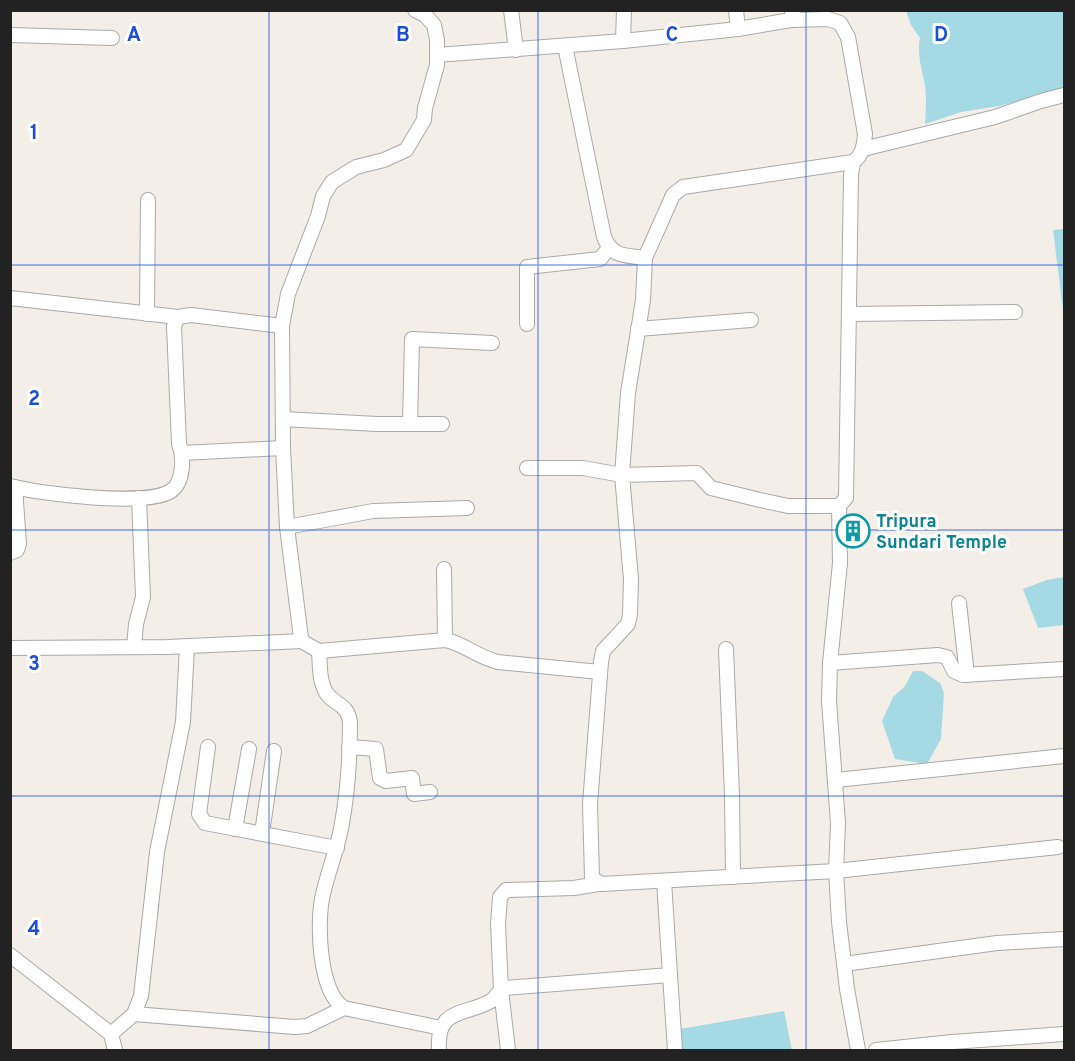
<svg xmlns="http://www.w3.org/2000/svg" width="1075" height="1061" viewBox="0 0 1075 1061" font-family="Overpass,sans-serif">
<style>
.water{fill:#a5d9e4}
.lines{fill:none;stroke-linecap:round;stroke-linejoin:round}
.minor-casing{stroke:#a9a9a9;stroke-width:16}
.minor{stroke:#fff;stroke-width:14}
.grid{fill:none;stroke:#1d4ed8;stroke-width:1.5;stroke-opacity:0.55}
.labels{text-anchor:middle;stroke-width:6;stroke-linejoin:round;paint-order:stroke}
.culture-label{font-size:18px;font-weight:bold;fill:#0d838f;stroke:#fff;text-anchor:start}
.grid-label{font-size:20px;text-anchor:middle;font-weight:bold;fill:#1d4ed8;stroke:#fff;stroke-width:6;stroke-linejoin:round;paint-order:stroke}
</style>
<rect width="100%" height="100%" fill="#f3efe8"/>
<g class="water">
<path d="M 906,11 L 1064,11 L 1064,95 L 1043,95 L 999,106 L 961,112 L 925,124 C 926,110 927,95 924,80 C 921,69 917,49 920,38 L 911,25 Z"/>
<path d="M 1064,229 L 1064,318 L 1053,230 Z"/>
<path d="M 1064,577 L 1064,625 L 1038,628 L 1023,589 L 1047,580 Z"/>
<path d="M 913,671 L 922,671 L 940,683 L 944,693 L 941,739 L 927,764 L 895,759 L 882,721 L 893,697 L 905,686 Z"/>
<path d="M 784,1011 L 792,1050 L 681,1050 L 680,1029 Z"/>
</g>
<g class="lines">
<defs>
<g id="minor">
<path d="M 415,10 L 425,15 L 434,25 L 437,40 L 437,65 L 425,108 L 424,120 L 406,150 L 384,160 L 356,167 L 332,182 L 323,196 L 318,216 L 288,294 L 282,326 L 283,448 L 287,527 L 301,638 L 303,642 L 319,651 L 445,640 C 463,643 477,657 498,662 L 600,672"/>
<path d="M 511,10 L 516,50"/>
<path d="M 736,10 L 738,29"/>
<path d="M 791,20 L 828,19 L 840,23 L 848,37 L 865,134 C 864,145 863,155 853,162 L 851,175 L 846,498 L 839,506 L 788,506 L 760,500 L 711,488 L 697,473 L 622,475 L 631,579 L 630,614 L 628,624 L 603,651 L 601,662 L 590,804 L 592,878 L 601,884 L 836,871 L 1058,847"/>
<path d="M 10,35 L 112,38"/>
<path d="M 623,41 L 624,10"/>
<path d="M 565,46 L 604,237 C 613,258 625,255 645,258 L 673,195 L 683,187 L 853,162"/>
<path d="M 437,55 L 623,41 L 738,29 L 791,20 L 793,10"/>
<path d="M 863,149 L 995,117 L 1041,101 L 1064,95"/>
<path d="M 10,298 L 178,317"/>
<path d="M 147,314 L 148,200"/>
<path d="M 849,314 L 1015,312"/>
<path d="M 527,324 L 527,267 L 600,259 L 609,248"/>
<path d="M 638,329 L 751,320"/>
<path d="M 283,419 L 377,424 L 442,424"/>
<path d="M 410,424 L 412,339 L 492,343"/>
<path d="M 182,453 L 283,448"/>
<path d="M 527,468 L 583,468 L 622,475 L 628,393 L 643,300 L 645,258"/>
<path d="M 10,486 C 40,494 147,507 171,491 C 184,482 184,457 179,444 L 174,326 L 178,317 L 191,315 L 282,326"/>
<path d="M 839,506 L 840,563 L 830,663 L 829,701 L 838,823 L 836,871 L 839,922 L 847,989 L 858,1050"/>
<path d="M 287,527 L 373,511 L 467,508"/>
<path d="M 10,553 L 17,550 L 19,544 L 15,487"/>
<path d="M 444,569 L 445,640"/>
<path d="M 959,603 L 967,675"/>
<path d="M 134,647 L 136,624 L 143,597 L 139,498"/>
<path d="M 10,648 L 167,647 L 302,641"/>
<path d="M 726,649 L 732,795 L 733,877"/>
<path d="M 319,651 C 320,665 319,682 327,694 C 336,706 347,703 350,722 C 350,755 348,790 342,823 C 338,849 327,873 322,899 C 317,926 319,992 344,1008 L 441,1028"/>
<path d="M 830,663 L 938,655 L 947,657 L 954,671 L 963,675 L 1064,669"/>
<path d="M 208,747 L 199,814 L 205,823 L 337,848"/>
<path d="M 349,747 L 376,749 L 380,778 L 386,781 L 412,778 L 414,794 L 430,792"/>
<path d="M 836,780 L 1064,756"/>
<path d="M 235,829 L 249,749"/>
<path d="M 262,833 L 274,751"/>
<path d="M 10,955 L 111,1034 L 115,1050"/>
<path d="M 844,964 L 997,943 L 1064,939"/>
<path d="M 670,975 L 675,1050"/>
<path d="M 134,1014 L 295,1027 L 307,1026 L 344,1008"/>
<path d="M 111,1034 L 134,1014 L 141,996 L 157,852 L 183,722 L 187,647"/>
<path d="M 439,1050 C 436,1007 465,1016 491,1001 C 497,997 498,991 504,988 L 670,975 L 664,881"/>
<path d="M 508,1050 L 501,990 L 498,924 L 500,897 L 506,890 L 574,888 L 598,884"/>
<path d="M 876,1050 L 952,1042 L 1064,1034"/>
</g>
</defs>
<use href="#minor" class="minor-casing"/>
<use href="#minor" class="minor"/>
</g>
<path class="grid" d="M 269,10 L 269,1050M 538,10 L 538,1050M 806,10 L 806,1050M 10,265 L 1064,265M 10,530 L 1064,530M 10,796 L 1064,796"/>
<defs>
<symbol id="building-ring" viewBox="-11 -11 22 22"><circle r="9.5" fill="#fff" stroke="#0f9aa8" stroke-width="1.5"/><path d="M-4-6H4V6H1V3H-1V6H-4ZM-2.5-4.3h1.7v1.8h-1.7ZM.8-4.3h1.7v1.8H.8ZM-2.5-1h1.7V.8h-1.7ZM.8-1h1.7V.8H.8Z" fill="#0f9aa8"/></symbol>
</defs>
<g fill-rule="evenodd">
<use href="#building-ring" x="834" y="512" width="38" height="38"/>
</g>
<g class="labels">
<g class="culture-label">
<text x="876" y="527">Tripura<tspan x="876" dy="21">Sundari Temple</tspan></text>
</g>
</g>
<g class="grid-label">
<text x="134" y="41">A</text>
<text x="403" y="41">B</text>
<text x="672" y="41">C</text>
<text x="941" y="41">D</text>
<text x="34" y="139">1</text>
<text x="34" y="405">2</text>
<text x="34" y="670">3</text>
<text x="34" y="935">4</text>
</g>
<rect width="1075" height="1061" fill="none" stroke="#222222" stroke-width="24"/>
</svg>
